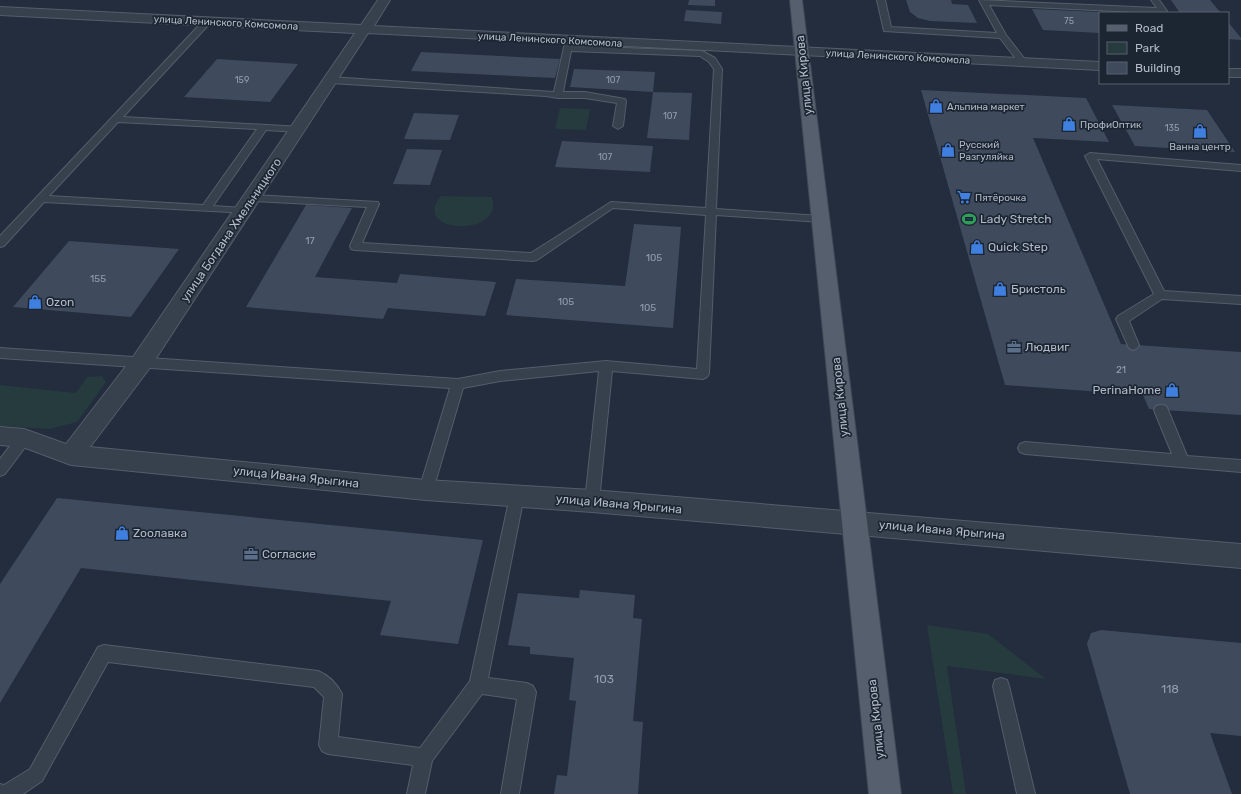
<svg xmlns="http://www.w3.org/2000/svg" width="1241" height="794" viewBox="0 0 1241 794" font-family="Rubik,sans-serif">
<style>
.green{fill:#253b3e}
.building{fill:#3f4b5d}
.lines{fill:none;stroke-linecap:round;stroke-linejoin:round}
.service-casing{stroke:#555d6b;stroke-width:2}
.minor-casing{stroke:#555d6b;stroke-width:2}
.primary-casing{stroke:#404956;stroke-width:2}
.service{fill:#37404d;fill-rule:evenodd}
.minor{fill:#37404d;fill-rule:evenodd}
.primary{fill:#555f6e;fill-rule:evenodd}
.labels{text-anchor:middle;stroke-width:3.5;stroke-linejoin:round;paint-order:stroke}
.far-number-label{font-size:9px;fill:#959eae}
.far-street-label{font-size:10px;fill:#b2bac9;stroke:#1c2532}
.far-poi-label{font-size:10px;fill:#b2bac9;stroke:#1c2532;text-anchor:start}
.number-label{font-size:10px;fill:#959eae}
.street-label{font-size:12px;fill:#b2bac9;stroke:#1c2532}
.poi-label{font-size:12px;fill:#b2bac9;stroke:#1c2532;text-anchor:start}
.near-number-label{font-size:12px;fill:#959eae}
</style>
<rect width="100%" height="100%" fill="#232d3d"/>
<g class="green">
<path d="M 560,108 L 590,109 L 586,130 L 555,129 Z"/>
<path d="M 441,196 L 492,197 C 505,238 409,234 441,196 Z"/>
<path d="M 102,376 L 106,382 L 77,422 L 50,429 L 0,426 L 0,385 L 76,393 L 87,377 Z"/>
<path d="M 927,625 L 988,634 L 1046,679 L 947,666 L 966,794 L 953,794 Z"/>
</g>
<g class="building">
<path d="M 689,0 L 715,0 L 715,6 L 688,5 Z"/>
<path d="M 906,0 L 951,0 L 952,4 L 968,5 L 977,23 L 930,21 L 918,18 L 910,12 Z"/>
<path d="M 1171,0 L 1210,0 L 1221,13 L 1180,13 Z"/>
<path d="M 1032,9 L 1100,12 L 1100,33 L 1043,30 Z"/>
<path d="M 686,10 L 722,12 L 721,24 L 684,21 Z"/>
<path d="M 1228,22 L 1241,38 L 1241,40 L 1228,39 Z"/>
<path d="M 421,52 L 560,59 L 555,78 L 411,71 Z"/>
<path d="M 217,59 L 298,64 L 270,102 L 184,97 Z"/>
<path d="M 574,69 L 655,72 L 653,92 L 570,87 Z"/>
<path d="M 921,90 L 1086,98 L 1109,142 L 1033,138 L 1121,344 L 1241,352 L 1241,415 L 1149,409 L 1143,395 L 1005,385 Z"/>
<path d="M 653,92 L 692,93 L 689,140 L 647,138 Z"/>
<path d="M 1112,105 L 1207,110 L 1235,152 L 1135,146 Z"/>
<path d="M 414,113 L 459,115 L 450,140 L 404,139 Z"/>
<path d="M 562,141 L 653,146 L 650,172 L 555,167 Z"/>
<path d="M 407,149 L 442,150 L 430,185 L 393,184 Z"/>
<path d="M 306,205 L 352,208 L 315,277 L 397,283 L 400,274 L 496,282 L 485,316 L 388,308 L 383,319 L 246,307 Z"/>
<path d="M 634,224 L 681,227 L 673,328 L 506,315 L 516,279 L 625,286 Z"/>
<path d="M 69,241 L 179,249 L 131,317 L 13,307 Z"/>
<path d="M 57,498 L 483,540 L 458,644 L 380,635 L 391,601 L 81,568 L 0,703 L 0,584 Z"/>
<path d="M 580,590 L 635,595 L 633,618 L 642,619 L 633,721 L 643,722 L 638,794 L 554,794 L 557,775 L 567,776 L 576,701 L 569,700 L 574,658 L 530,654 L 530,647 L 508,645 L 518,593 L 579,598 Z"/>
<path d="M 1101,630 L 1241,643 L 1241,736 L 1210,733 L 1232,794 L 1130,794 L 1087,644 L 1091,633 Z"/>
</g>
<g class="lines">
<defs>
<g id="service">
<path d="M 877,0 L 885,0 L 891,27 L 997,33 L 979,0 L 1157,8 L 1151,0 L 1159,0 L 1167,11 L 1164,13 L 1157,13 L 989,5 L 1006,35 L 1027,62 L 1023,65 L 1020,64 L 1000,38 L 884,31 Z"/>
<path d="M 205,19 L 211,19 L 212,21 L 123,117 L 302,127 L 304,129 L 299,132 L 266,130 L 213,206 L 244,208 L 249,211 L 248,213 L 44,202 L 4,246 L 0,247 L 0,236 ZM 118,122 L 257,129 L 203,205 L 49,196 Z"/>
<path d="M 566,38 L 572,38 L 572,46 L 702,51 L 715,58 L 722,69 L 716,209 L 821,216 L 826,219 L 821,222 L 716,215 L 709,374 L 707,377 L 703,379 L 612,371 L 599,501 L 597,505 L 592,507 L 587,505 L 585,501 L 599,371 L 500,381 L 463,388 L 433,490 L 431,494 L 426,496 L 421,494 L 419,490 L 450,388 L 0,358 L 0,348 L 458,379 L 500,371 L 606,361 L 697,369 L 706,215 L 613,208 L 537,260 L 533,261 L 355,250 L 351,249 L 350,246 L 367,207 L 253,201 L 248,198 L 253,195 L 378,202 L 379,204 L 362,243 L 531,253 L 611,202 L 706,208 L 714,69 L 709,62 L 700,56 L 571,51 L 563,92 L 585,92 L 625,99 L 626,101 L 623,126 L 618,129 L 613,126 L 617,103 L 585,98 L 558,98 L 546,96 L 330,83 L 326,80 L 330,77 L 554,92 Z"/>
<path d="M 1090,153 L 1241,165 L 1241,171 L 1097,159 L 1164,291 L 1241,296 L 1241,304 L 1162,299 L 1129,321 L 1139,345 L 1137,348 L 1133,350 L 1129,348 L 1116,319 L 1118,316 L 1154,294 L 1085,156 Z"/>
<path d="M 1161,405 L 1166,406 L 1168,410 L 1187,456 L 1241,460 L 1241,472 L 1025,454 L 1020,452 L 1018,448 L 1020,444 L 1025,442 L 1172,454 L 1154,410 L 1156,406 Z"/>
<path d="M 24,432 L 29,434 L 31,438 L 29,442 L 5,474 L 0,476 L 0,459 L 19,434 Z"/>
<path d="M 517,490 L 522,492 L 524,496 L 488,678 L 527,683 L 533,686 L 536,692 L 519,794 L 501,794 L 517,699 L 482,694 L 432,761 L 425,794 L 407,794 L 413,765 L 328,754 L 322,751 L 319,745 L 324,697 L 314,687 L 108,662 L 42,781 L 23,794 L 0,794 L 0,784 L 4,785 L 30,769 L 98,647 L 104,645 L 318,671 C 328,675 337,684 342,694 L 338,737 L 420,748 L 470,681 L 510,496 L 512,492 Z"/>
<path d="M 1001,678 L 1007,680 L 1009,686 L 1035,794 L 1017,794 L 993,686 L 995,680 Z"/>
</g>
<g id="minor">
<path d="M 378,0 L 390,0 L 374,26 L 1100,62 L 1100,70 L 368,33 L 149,369 L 90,447 L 426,480 L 592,490 L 1241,544 L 1241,568 L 592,512 L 426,500 L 71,465 L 23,447 L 0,445 L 0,427 L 24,429 L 66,444 L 133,357 L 355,33 L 0,15 L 0,7 L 361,25 Z"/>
<rect x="1228" y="69" width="13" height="8"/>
</g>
<path id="primary" d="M 790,0 L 802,0 L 901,794 L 869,794 Z"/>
</defs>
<use href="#service" class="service-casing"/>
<use href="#minor" class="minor-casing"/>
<use href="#primary" class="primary-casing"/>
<use href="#service" class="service"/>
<use href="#minor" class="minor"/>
<use href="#primary" class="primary"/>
</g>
<defs>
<symbol id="shop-bare" viewBox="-9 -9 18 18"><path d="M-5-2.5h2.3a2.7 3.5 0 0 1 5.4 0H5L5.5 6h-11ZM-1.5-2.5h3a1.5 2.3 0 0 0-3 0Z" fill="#3f7fe0" stroke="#1c2532" stroke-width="2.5" paint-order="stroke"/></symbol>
<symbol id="supermarket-bare" viewBox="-9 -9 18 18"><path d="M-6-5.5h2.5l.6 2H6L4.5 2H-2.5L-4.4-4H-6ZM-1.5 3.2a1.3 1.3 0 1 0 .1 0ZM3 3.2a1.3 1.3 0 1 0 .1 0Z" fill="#3f7fe0" stroke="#1c2532" stroke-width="2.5" paint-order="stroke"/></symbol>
<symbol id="stadium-bare" viewBox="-9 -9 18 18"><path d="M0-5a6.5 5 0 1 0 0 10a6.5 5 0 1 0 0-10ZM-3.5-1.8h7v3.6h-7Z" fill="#2e9e5b" stroke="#1c2532" stroke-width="2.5" paint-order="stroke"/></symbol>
<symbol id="office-bare" viewBox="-9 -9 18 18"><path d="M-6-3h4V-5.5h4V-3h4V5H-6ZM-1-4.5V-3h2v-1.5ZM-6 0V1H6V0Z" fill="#5c6f8a" stroke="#1c2532" stroke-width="2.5" paint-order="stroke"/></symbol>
</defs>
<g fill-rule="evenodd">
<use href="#shop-bare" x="926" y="96" width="20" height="20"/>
<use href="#shop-bare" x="1059" y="114" width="20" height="20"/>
<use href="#shop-bare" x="1190" y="121" width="20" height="20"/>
<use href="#shop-bare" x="938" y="140" width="20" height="20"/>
<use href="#supermarket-bare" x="954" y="187" width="20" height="20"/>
<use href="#stadium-bare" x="959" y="209" width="20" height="20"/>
<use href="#shop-bare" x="967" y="237" width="20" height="20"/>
<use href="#shop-bare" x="990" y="279" width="20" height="20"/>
<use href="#shop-bare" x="25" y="292" width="20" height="20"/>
<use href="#office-bare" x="1004" y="337" width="20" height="20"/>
<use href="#shop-bare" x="1162" y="380" width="20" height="20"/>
<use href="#shop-bare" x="112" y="523" width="20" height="20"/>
<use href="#office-bare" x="241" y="544" width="20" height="20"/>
</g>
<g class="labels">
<g class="far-number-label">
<text x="1069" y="24">75</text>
<text x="242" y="83">159</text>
<text x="613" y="83">107</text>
<text x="670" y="119">107</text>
<text x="1172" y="131">135</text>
<text x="605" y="160">107</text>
</g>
<g class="far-street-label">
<text transform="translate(226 22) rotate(3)" y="4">улица Ленинского Комсомола</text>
<text transform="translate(550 39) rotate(3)" y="4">улица Ленинского Комсомола</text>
<text transform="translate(898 56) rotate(3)" y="4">улица Ленинского Комсомола</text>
</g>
<g class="far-poi-label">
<text x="947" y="110">Альпина маркет</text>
<text x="1080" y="128">ПрофиОптик</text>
<text x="959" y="148">Русский<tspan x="959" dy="12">Разгуляйка</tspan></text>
<text x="1200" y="150" text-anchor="middle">Ванна центр</text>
<text x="975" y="201">Пятёрочка</text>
</g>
<g class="number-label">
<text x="310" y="244">17</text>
<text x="654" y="261">105</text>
<text x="98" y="282">155</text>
<text x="566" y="305">105</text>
<text x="648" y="311">105</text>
<text x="1121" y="373">21</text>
</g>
<g class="street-label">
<text transform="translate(804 75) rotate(-96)" y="4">улица Кирова</text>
<text transform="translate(231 230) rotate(-56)" y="4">улица Богдана Хмельницкого</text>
<text transform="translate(840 397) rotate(-96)" y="4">улица Кирова</text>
<text transform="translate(296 477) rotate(6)" y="4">улица Ивана Ярыгина</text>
<text transform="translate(619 504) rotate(5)" y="4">улица Ивана Ярыгина</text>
<text transform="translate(942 530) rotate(5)" y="4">улица Ивана Ярыгина</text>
<text transform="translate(876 719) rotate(-96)" y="4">улица Кирова</text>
</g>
<g class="poi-label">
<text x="980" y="223">Lady Stretch</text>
<text x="988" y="251">Quick Step</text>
<text x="1011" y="293">Бристоль</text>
<text x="46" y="306">Ozon</text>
<text x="1025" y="351">Людвиг</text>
<text x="1161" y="394" text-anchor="end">PerinaHome</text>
<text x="133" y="537">Zooлавка</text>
<text x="262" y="558">Согласие</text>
</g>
<g class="near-number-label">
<text x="604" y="683">103</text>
<text x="1170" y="693">118</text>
</g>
</g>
<rect x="1099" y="12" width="130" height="72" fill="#1c2532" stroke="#58616e"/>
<rect x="1107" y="25" width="20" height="6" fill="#555f6e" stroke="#58616e"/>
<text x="1135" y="32" font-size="12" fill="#b2bac9">Road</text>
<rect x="1107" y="42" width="20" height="12" fill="#253b3e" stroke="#58616e"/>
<text x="1135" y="52" font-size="12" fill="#b2bac9">Park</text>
<rect x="1107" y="62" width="20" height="12" fill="#3f4b5d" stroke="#58616e"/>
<text x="1135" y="72" font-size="12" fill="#b2bac9">Building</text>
</svg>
